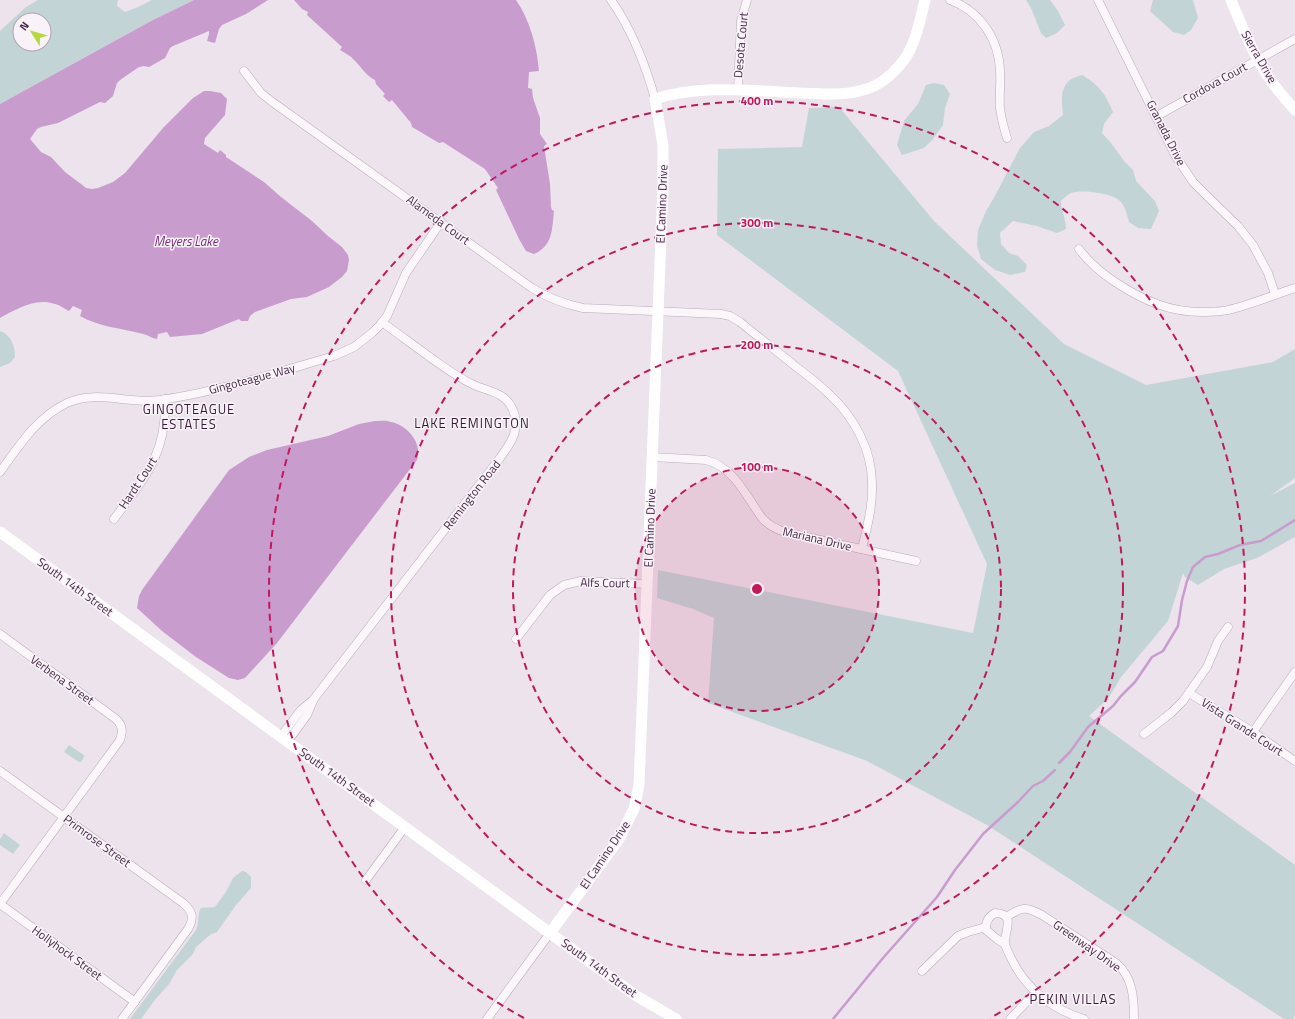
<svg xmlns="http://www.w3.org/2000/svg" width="1295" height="1019" viewBox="0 0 1295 1019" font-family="'Titillium Web',sans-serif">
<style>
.green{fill:#c3d4d7;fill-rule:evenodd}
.water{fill:#c99cce}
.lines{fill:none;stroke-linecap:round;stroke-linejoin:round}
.stream{stroke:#c99cce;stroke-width:2.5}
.street-casing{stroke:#baabba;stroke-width:9}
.street{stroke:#faf6fa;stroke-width:8}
.secondary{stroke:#fff;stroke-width:11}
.ring{fill:none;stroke:#c2185b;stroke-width:2;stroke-dasharray:7 5}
.labels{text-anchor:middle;stroke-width:3;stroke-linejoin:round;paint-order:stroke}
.street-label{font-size:12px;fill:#462946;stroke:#f9f3f9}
.water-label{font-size:13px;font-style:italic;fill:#782f7e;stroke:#f9f3f9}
.neighbourhood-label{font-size:13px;letter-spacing:1px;fill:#371b36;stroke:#f9f3f9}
.centre{fill:#c2185b;stroke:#f9f3f9;stroke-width:2}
.ring-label{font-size:12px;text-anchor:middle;font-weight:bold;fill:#c2185b;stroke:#f9f3f9;stroke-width:3;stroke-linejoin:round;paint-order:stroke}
</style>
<rect width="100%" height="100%" fill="#ece3ec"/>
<g class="green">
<path d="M 38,0 L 118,0 L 117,6 L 125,12 L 138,7 L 152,0 L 194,0 L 151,21 L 0,104 L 0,31 L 26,7 ZM 20,20 L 44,20 L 44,44 L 20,44 Z"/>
<path d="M 1026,0 L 1050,0 L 1058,11 L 1065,25 L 1057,33 L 1046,38 L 1041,33 L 1031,8 Z"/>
<path d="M 1153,0 L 1193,0 L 1198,18 L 1191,30 L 1184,35 L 1173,32 L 1150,11 Z"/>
<path d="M 1082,75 C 1099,85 1105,93 1113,112 L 1104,124 L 1102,133 L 1111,143 L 1124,161 L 1133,170 L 1136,181 L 1155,201 L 1159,211 L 1151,229 L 1138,228 L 1129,222 C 1127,214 1125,205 1119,200 C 1112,193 1079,189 1071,193 C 1067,195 1064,198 1061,201 C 1061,211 1066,219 1066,229 L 1057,233 L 1037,226 L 1013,221 L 1000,233 L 1001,244 L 1009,253 L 1018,256 L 1027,265 L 1025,272 L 1010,275 L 995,270 L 981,259 L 977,246 L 978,230 L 986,211 L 996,194 L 1020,148 L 1034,132 L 1049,126 L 1063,115 C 1062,103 1059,89 1070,80 C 1073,78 1078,76 1082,75 Z"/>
<path d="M 934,83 L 944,85 L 950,94 L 945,108 L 943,125 L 933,139 L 924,148 L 902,155 L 897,145 L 904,121 L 918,104 L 926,85 Z"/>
<path d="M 839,107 L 934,221 L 1064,344 L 1146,385 L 1273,362 L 1295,349 L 1295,478 L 1270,496 L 1295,483 L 1295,537 L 1257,558 L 1224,569 L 1198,585 L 1185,577 L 1183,573 L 1168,621 L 1121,677 L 1108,699 L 1089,716 L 1295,865 L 1295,1015 L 1293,1019 L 1284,1019 L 987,825 L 867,761 L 708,703 L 714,618 L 693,609 L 657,598 L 658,570 L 973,633 L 987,564 L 898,371 L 717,235 L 718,149 L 802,147 L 809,108 Z"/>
<path d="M 0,331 C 11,335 15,346 15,357 L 10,363 L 0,367 Z"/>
<path d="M 69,745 L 84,755 L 84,757 L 81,762 L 79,762 L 64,752 Z"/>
<path d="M 4,833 L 20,845 L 13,854 L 0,845 L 0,839 Z"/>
<path d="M 242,871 L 246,872 L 251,877 L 251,888 L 236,905 L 217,932 L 211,934 L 196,947 L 193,954 L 177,970 L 169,984 L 154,1001 L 141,1019 L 130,1019 L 196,930 C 200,921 197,914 201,908 L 215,907 L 226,892 L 233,878 Z"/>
</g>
<g class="water">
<path d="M 194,0 L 268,0 L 246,14 L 222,25 L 219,29 L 215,43 L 207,41 L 209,34 L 209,31 L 173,46 L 170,48 L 165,58 L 149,67 L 144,66 L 139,67 L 120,80 L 117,83 L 113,96 L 105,103 L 100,102 L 58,123 L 41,127 L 37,129 L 30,139 L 41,152 L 51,157 L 65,172 L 81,184 L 86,188 L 92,189 L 98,188 L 113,182 L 125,173 L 163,128 L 193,98 L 204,91 L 210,91 L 221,93 L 227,99 L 225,115 L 205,138 L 204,144 L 218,153 L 220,150 L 226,155 L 226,157 L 264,182 L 281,197 L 312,221 L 328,236 L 342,247 L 348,255 L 349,260 L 347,271 L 342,277 L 329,287 L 307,297 L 291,299 L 255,312 L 250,316 L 248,321 L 241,321 L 239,319 L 202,334 L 170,337 L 167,332 L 158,334 L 157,339 C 151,338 148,335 143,334 C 121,328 99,327 80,316 L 82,310 L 73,306 L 69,311 C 65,309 60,305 55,304 C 36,297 16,309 0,318 L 0,104 L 151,21 Z"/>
<path d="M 294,0 L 516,0 C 530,20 537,47 539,71 L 529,72 L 528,88 L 532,89 L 533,98 L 540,118 L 540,134 L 547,144 L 544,146 L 550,184 L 551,207 L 552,210 L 554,211 C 552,229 553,246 534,254 L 526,251 L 519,239 L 496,190 L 498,188 L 485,169 L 443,142 L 439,143 L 412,127 L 411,123 L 392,100 L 389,102 L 383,96 L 385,94 L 376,84 L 375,80 C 366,76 361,66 353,59 C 350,55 344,53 340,50 L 342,47 L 307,15 L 308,12 L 302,9 Z"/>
<path d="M 375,421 C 380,421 386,420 391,422 C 407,425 423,443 417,460 L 277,643 L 245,678 L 238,680 L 229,678 L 196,657 L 162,631 L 137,608 L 139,596 L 142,590 L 229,470 L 249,457 L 267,450 L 328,436 L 359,424 Z"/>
</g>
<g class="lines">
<g class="stream">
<path d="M 1059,763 L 1070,752 L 1088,727 L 1113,706 L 1121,696 L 1135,682 L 1152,657 L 1163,651 L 1178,626 L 1182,600 L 1187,581 L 1193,567 L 1205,557 L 1218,554 L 1240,545 L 1261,541 L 1295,520"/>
<path d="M 833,1019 L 883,958 L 937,897 L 955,870 L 983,834 L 1018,802 L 1033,786 L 1043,781 L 1055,770"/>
</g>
<defs>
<g id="street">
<path d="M 611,0 C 632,30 645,63 655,99"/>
<path d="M 950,0 C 980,11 999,39 1000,71 C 1001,83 999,96 1000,108 C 1001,118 1004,128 1007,138"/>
<path d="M 1098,0 L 1175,155 L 1193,182 L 1206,195 L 1238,226 L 1253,245 L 1268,273 L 1275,294"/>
<path d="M 244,71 L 261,93 L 271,101 L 532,288 C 548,298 564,304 583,308 L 721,314 L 730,316 L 740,322 C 758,337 777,351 795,366 C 807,375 819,384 830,395 C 854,417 872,450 872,483 C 873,506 867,527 862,549"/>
<path d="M 738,90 L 741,21 L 747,0"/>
<path d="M 1157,116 L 1295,39"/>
<path d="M 1079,249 C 1089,263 1100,272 1115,282 C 1144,301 1171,313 1206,312 C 1214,311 1221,312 1228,310 C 1251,305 1273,295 1295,288"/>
<path d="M 653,457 L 706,460 C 734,467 746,496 762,518 C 769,526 777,530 788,533 L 916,561"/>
<path d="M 0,472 C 19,446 36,418 67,403 C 97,389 129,405 160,400 C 218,392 278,372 334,356 L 354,347 L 372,333 L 380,325 L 387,316 L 406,273 L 441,222"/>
<path d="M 114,519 C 145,477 167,454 165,399"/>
<path d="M 0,634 L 116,719 C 123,725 123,732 120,740 L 0,904"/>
<path d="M 516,639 L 550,595 L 564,585 L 581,581 L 647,584"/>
<path d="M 1189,693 L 1253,732 L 1295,761"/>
<path d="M 1253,732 L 1295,672"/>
<path d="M 1144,734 L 1171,713 L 1183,701 L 1207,667 L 1218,641 L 1228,627"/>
<path d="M 281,736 L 301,710 L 313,700 L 500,458 C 511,443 522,428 512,408 C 505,392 486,391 472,384 C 457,377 444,367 431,358 C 415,346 398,334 382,322"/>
<path d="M 288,741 L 307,715 L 313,701"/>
<path d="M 0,771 L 183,903 C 192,911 195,917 188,929 L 122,1019"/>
<path d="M 366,880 L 405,827"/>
<path d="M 0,904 L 135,1002"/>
<path d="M 1006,917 C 1022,907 1025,906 1042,915 L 1116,963 C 1133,977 1134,998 1134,1019"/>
<path d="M 1005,944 L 997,939 L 986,930 C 985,922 988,917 995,913 C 1017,914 1004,931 1005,944 C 1006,948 1009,954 1011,958 C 1025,988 1053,1010 1084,1019"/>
<path d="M 922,971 L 958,936 L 968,932 L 986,927"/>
<path d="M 487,1019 L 550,933"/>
<path d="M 1010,1019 L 1036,992"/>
</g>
</defs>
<use href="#street" class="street-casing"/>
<use href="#street" class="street"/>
<g class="secondary">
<path d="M 1231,0 C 1242,27 1253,54 1269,78 C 1277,90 1286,100 1295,110"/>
<path d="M 0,532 L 635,995 L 676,1019"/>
<path d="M 550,933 L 619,839 L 634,809 L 639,785 L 663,188 L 663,146 L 660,127 L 655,99 C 701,84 752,91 800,93 C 820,94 843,96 863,90 C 880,86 894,73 904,60 C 916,43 920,20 925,0"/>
</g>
</g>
<circle cx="757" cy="589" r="122" fill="#c2185b" fill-opacity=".12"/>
<g class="ring">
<circle cx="757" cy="589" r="122"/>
<circle cx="757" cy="589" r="244"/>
<circle cx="757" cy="589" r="366"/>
<path d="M524 1018A488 488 0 1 1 990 1018"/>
</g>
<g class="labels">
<g class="street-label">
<text transform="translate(741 45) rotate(-85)" y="4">Desota Court</text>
<text transform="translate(1259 57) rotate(60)" y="4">Sierra Drive</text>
<text transform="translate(1215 83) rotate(-29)" y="4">Cordova Court</text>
<text transform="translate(1166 133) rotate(63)" y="4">Granada Drive</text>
<text transform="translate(662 204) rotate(-88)" y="4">El Camino Drive</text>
<text transform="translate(438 220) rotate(36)" y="4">Alameda Court</text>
<text transform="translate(252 379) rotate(-15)" y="4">Gingoteague Way</text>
<text transform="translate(138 483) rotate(-57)" y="4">Hardt Court</text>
<text transform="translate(472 495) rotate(-52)" y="4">Remington Road</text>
<text transform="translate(650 528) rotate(-88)" y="4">El Camino Drive</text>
<text transform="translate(817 539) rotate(13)" y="4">Mariana Drive</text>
<text transform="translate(605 583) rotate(1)" y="4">Alfs Court</text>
<text transform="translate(75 587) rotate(36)" y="4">South 14th Street</text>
<text transform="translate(62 680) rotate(36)" y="4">Verbena Street</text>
<text transform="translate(1242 727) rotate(33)" y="4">Vista Grande Court</text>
<text transform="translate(337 777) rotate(36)" y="4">South 14th Street</text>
<text transform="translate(97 841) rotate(36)" y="4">Primrose Street</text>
<text transform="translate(605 855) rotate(-56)" y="4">El Camino Drive</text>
<text transform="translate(1087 946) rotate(35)" y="4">Greenway Drive</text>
<text transform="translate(67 953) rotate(36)" y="4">Hollyhock Street</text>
<text transform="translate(599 968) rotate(36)" y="4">South 14th Street</text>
</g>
<g class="water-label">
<text x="186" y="246">Meyers Lake</text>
</g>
<g class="neighbourhood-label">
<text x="189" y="414">GINGOTEAGUE<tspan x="189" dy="15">ESTATES</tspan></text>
<text x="472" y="428">LAKE REMINGTON</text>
<text x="1073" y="1004">PEKIN VILLAS</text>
</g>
</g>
<circle cx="757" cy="589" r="6" class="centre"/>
<g class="ring-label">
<text x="757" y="105">400 m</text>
<text x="757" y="227">300 m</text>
<text x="757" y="349">200 m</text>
<text x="757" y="471">100 m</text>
</g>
<g transform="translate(32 32) rotate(307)"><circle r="19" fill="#f9f3f9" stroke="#b1a2b1"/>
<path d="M0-3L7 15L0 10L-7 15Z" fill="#b6d940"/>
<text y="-6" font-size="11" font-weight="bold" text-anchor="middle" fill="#462946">N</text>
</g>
</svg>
